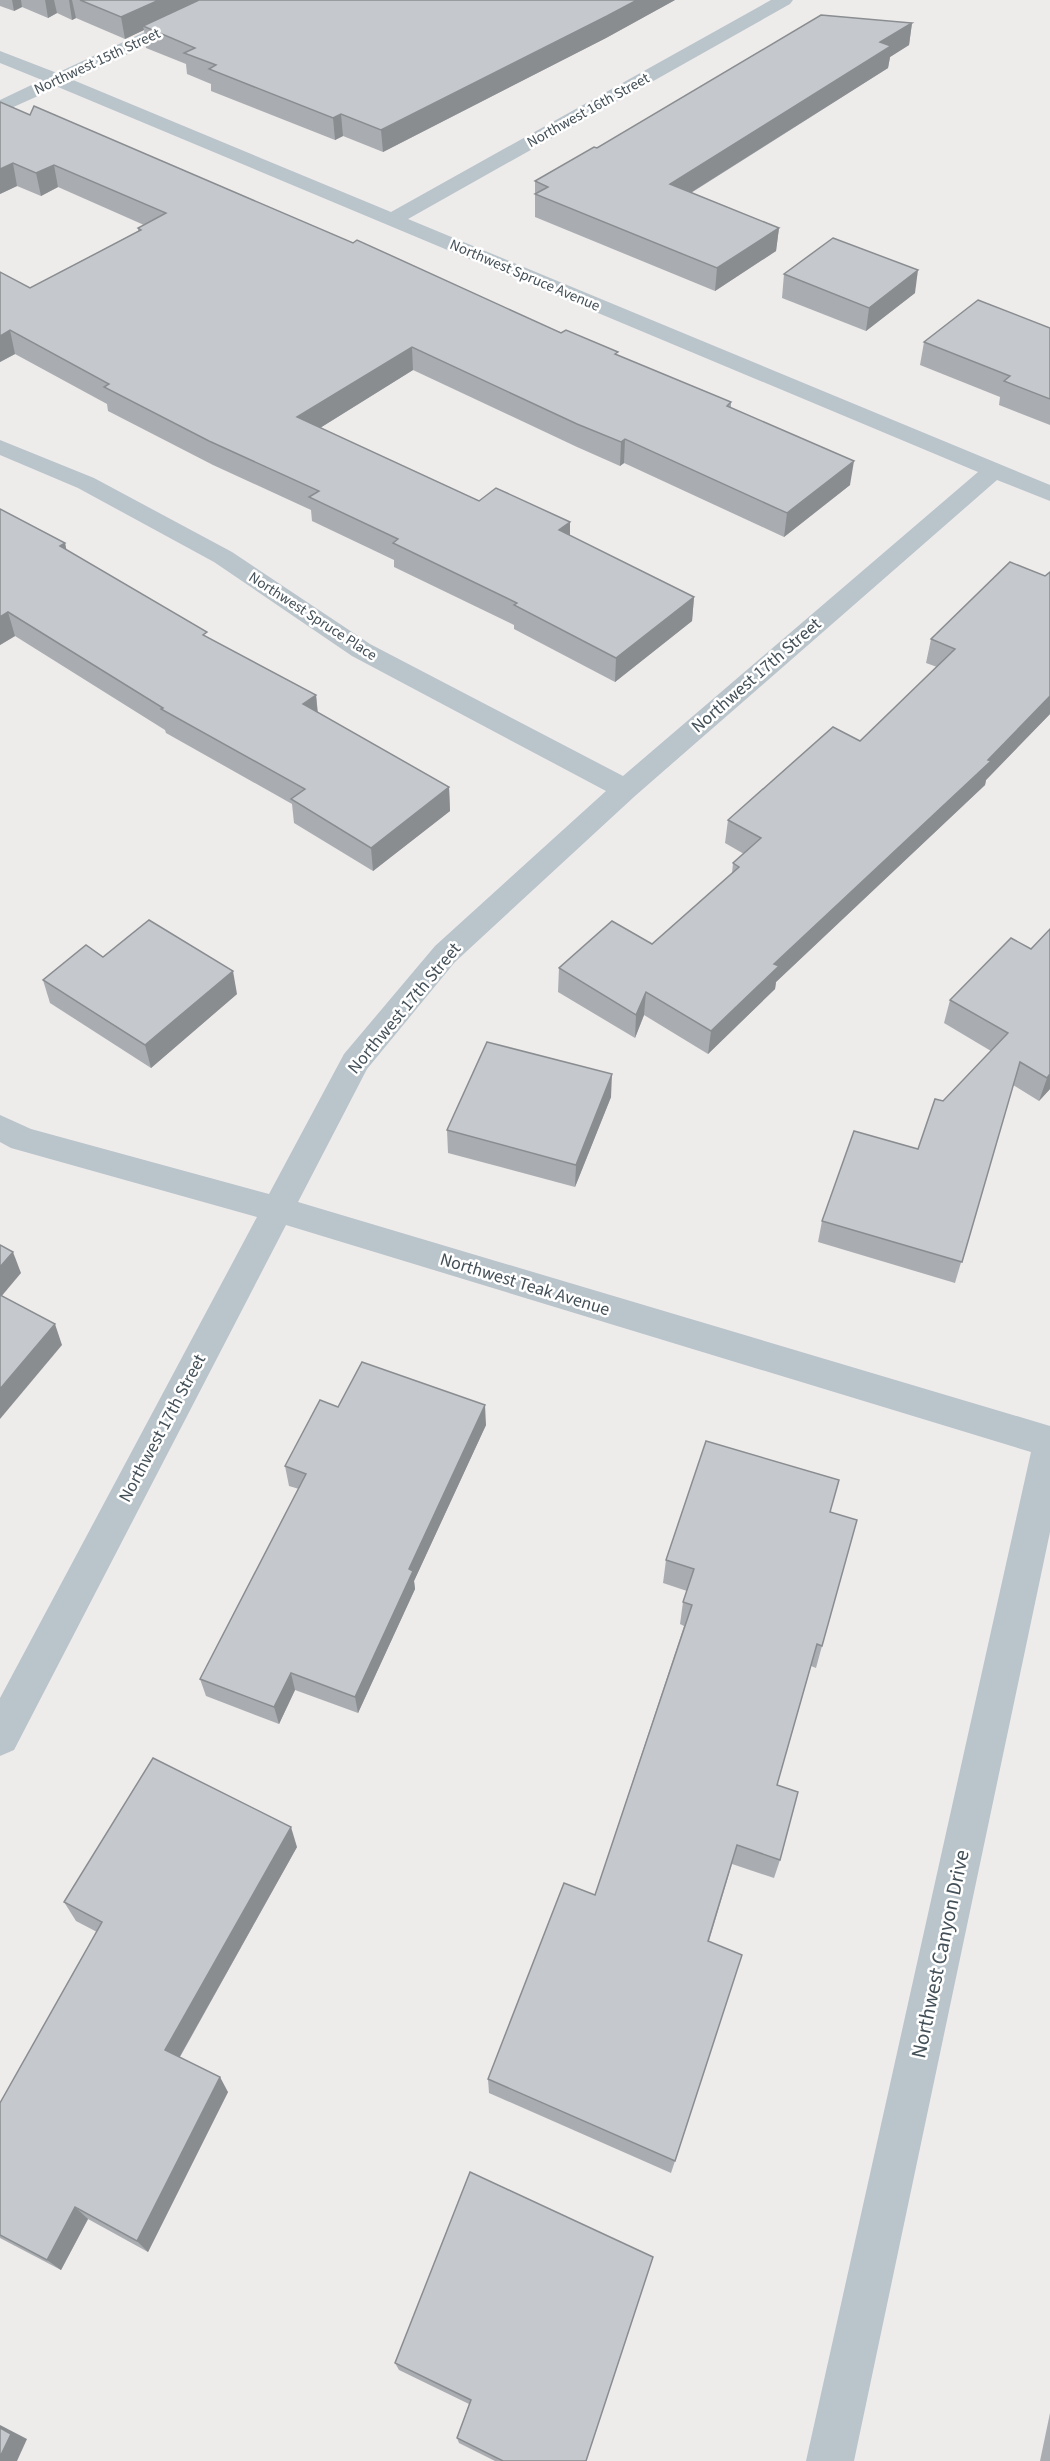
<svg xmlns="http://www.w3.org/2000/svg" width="1050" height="2461" viewBox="0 0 1050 2461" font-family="'Source Sans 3',sans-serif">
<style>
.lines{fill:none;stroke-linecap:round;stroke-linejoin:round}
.minor{fill:#b9c4cb;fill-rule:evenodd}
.wall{fill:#a9adb1}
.shaded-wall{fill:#8a8d90}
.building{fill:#c5c9ce;stroke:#8a8d90;stroke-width:1.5}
.labels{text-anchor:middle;stroke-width:5;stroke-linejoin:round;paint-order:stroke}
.far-street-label{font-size:15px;fill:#445058;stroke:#fff}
.street-label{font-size:18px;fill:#445058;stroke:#fff}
.near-street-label{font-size:21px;fill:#445058;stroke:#fff}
</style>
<rect width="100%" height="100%" fill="#eeebeb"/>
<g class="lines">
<path class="minor" d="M 213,0 L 236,0 L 233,4 L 73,80 L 391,212 L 771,0 L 793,0 L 790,4 L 408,219 L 1050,485 L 1050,501 L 997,480 L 635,796 L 455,962 L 367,1069 L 298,1202 L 1050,1426 L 1050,1532 L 854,2461 L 806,2461 L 1031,1452 L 286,1225 L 14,1750 L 0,1756 L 0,1698 L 257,1217 L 11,1148 L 0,1142 L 0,1115 L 31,1129 L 269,1194 L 344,1054 L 435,946 L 606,791 L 352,656 L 214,562 L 78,488 L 0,455 L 0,440 L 94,478 L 232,552 L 370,644 L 623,776 L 978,472 L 58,87 L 0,113 L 0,100 L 42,80 L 0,63 L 0,51 L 57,73 Z"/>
</g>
<g class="wall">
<path d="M 0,0 L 675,0 L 606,38 L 383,152 L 343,136 L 335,140 L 211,91 L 211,84 L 187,74 L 186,64 L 146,48 L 144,30 L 125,39 L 76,18 L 72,20 L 57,13 L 48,18 L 22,7 L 14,11 L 0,6 Z"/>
<path d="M 912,23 L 909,45 L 890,57 L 888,68 L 691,193 L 779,228 L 776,251 L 715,291 L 535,217 L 535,181 L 597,148 Z"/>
<path d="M 30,115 L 731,402 L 731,408 L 850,485 L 784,537 L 624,463 L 620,466 L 577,447 L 413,370 L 320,428 L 479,501 L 570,536 L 694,597 L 692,621 L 615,682 L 514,629 L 514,625 L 394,567 L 394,560 L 312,521 L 311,510 L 213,465 L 108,411 L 107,404 L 15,354 L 0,362 L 0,272 L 30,288 L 138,231 L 138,228 L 144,225 L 58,187 L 41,196 L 17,186 L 0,194 Z"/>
<path d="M 784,274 L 915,293 L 866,331 L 782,298 Z"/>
<path d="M 1050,328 L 1050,425 L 999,405 L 1000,397 L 920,365 L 924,342 Z"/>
<path d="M 0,509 L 65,543 L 66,550 L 208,638 L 316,695 L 318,713 L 449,787 L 450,811 L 373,871 L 294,823 L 292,804 L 166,733 L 165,730 L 15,636 L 0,645 Z"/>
<path d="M 1050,572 L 1050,714 L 986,780 L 985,785 L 776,982 L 775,989 L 708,1054 L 644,1015 L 635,1038 L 558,992 L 559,968 L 652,944 L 732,873 L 733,863 L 744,854 L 725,843 L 728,820 L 860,741 L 937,667 L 926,663 L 931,639 L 1045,576 Z"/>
<path d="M 1050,929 L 1050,1089 L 1039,1101 L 1013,1085 L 955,1283 L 818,1242 L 822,1221 L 918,1149 L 943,1101 L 991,1051 L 944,1023 L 950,1000 L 1031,949 Z"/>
<path d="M 43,980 L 237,994 L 151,1068 L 50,1003 Z"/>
<path d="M 611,1097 L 575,1187 L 448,1153 L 447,1130 Z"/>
<path d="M 338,1407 L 486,1425 L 414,1581 L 415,1589 L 358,1713 L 295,1690 L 279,1724 L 206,1696 L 200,1679 L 299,1489 L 289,1486 L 285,1466 Z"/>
<path d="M 830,1513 L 822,1646 L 816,1668 L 811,1666 L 777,1785 L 780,1860 L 774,1878 L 732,1864 L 709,1941 L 675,2161 L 671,2173 L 489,2093 L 488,2079 L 595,1895 L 684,1626 L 680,1624 L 683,1602 L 687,1591 L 663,1583 L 666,1560 Z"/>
<path d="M 297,1847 L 180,2057 L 228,2092 L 148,2252 L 88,2219 L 61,2270 L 0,2238 L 0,2103 L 97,1932 L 76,1921 L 64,1902 Z"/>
<path d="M 653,2257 L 586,2461 L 495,2461 L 459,2443 L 457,2438 L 469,2404 L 399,2370 L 395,2363 Z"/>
<path d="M 1050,2413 L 1050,2461 L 1040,2461 Z"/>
</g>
<g class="shaded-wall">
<path d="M 12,0 L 21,0 L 22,7 L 14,11 Z"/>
<path d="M 45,0 L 54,0 L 57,13 L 48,18 Z"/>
<path d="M 69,0 L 72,0 L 76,18 L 72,20 Z"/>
<path d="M 159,0 L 208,0 L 143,26 L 144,30 L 125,39 L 121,17 Z"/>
<path d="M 637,0 L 675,0 L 606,38 L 383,152 L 381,130 Z"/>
<path d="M 912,23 L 909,45 L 890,57 L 888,68 L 668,207 L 670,184 L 880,42 Z"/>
<path d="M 341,114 L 343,136 L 335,140 L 333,118 Z"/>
<path d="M 13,163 L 17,186 L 0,194 L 0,169 Z"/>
<path d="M 54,165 L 58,187 L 41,196 L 36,173 Z"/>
<path d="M 779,228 L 776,251 L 715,291 L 717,268 Z"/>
<path d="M 918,270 L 915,293 L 866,331 L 869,308 Z"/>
<path d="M 10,330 L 15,354 L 0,362 L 0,336 Z"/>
<path d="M 412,347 L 413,370 L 299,441 L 297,417 Z"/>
<path d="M 625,439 L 624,463 L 620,466 L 621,442 Z"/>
<path d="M 854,461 L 850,485 L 784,537 L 787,513 Z"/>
<path d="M 570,522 L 570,545 L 559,530 Z"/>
<path d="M 65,543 L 70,567 L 60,546 Z"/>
<path d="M 694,597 L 692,621 L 615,682 L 616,658 Z"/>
<path d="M 8,612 L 15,636 L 0,645 L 0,617 Z"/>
<path d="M 316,695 L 318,718 L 303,704 Z"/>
<path d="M 1050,696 L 1050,714 L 986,780 L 985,785 L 776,982 L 775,989 L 708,1054 L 711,1031 L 774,964 L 988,760 Z"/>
<path d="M 449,787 L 450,811 L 373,871 L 371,848 Z"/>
<path d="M 233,971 L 237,994 L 151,1068 L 145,1045 Z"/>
<path d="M 646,992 L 644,1015 L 635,1038 L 636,1015 Z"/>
<path d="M 612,1074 L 611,1097 L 575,1187 L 576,1165 Z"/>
<path d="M 1050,1074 L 1050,1089 L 1039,1101 L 1047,1078 Z"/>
<path d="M 13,1252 L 21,1273 L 0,1298 L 0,1267 Z"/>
<path d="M 55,1324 L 62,1345 L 0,1419 L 0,1389 Z"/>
<path d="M 485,1405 L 486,1425 L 414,1581 L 415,1589 L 358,1713 L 355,1697 L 409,1569 Z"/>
<path d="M 291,1673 L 295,1690 L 279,1724 L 274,1707 Z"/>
<path d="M 291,1827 L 297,1847 L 175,2065 L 165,2050 Z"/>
<path d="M 220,2077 L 228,2092 L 148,2252 L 137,2241 Z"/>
<path d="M 75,2207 L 88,2219 L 61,2270 L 47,2260 Z"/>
<path d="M 0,2425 L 27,2439 L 17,2461 L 0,2461 Z"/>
</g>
<g class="building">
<path d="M 80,0 L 159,0 L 121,17 Z"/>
<path d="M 199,0 L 637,0 L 607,16 L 381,130 L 341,114 L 333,118 L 209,69 L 216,65 L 184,53 L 195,48 L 143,26 Z"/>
<path d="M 821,15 L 912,23 L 880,42 L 891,46 L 670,184 L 779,228 L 717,268 L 535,194 L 548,187 L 535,181 L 594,147 L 597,148 Z"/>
<path d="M 0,102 L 30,115 L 34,106 L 353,243 L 357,240 L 561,333 L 566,330 L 618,352 L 615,354 L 731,402 L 727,406 L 854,461 L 787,513 L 625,439 L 621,442 L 577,424 L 412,347 L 297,417 L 479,501 L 496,488 L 570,522 L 559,530 L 694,597 L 616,658 L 514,605 L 517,603 L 393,543 L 398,539 L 309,497 L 319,491 L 209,441 L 104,387 L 109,384 L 10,330 L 0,336 L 0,272 L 30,288 L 141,230 L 138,228 L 166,213 L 54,165 L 36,173 L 13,163 L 0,169 Z"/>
<path d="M 833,238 L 918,270 L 869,308 L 784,274 Z"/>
<path d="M 978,300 L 1050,328 L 1050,399 L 1004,381 L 1010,376 L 924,342 Z"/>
<path d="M 0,509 L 65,543 L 60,546 L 207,632 L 203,635 L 316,695 L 303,704 L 449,787 L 371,848 L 291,799 L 305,789 L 161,709 L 163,708 L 8,612 L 0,617 Z"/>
<path d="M 1010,562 L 1045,576 L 1050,572 L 1050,696 L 988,760 L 991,761 L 774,964 L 779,966 L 711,1031 L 646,992 L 636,1015 L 559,968 L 612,921 L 652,944 L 739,867 L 733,863 L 761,838 L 728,820 L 833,727 L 860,741 L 955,649 L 931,639 Z"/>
<path d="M 149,920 L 233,971 L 145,1045 L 43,980 L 86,945 L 103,957 Z"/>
<path d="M 1050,929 L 1050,1074 L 1047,1078 L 1020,1062 L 962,1262 L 822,1221 L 854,1131 L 918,1149 L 935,1099 L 943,1101 L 1008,1033 L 950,1000 L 1011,938 L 1031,949 Z"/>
<path d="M 487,1042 L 612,1074 L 576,1165 L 447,1130 Z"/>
<path d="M 0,1245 L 13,1252 L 0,1267 Z"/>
<path d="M 0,1295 L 55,1324 L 0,1389 Z"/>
<path d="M 362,1362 L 485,1405 L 409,1569 L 413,1571 L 355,1697 L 291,1673 L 274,1707 L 200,1679 L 306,1474 L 285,1466 L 320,1400 L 338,1407 Z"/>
<path d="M 706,1441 L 839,1480 L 830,1512 L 857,1520 L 822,1646 L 817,1644 L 777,1785 L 798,1792 L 780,1860 L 737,1845 L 708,1941 L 742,1955 L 675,2161 L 488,2079 L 564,1883 L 595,1895 L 692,1605 L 683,1602 L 694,1569 L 666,1560 Z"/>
<path d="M 153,1758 L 291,1827 L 165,2050 L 220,2077 L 137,2241 L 75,2207 L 47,2260 L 0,2235 L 0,2103 L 102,1922 L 64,1902 Z"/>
<path d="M 470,2172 L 653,2257 L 586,2461 L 503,2461 L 457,2438 L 471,2400 L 395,2363 Z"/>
<path d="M 0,2428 L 11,2434 L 0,2457 Z"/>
</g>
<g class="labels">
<g class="far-street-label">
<text transform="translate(97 61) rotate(-25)" y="5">Northwest 15th Street</text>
<text transform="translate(588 110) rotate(-29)" y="5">Northwest 16th Street</text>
<text transform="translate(525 275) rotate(23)" y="5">Northwest Spruce Avenue</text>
<text transform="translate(313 616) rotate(33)" y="5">Northwest Spruce Place</text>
</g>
<g class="street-label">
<text transform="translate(756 675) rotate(-41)" y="6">Northwest 17th Street</text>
<text transform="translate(404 1008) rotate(-50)" y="6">Northwest 17th Street</text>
<text transform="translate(525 1284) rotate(17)" y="6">Northwest Teak Avenue</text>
<text transform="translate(162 1428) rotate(-62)" y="6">Northwest 17th Street</text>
</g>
<g class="near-street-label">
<text transform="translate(940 1954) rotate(-78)" y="7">Northwest Canyon Drive</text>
</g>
</g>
</svg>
